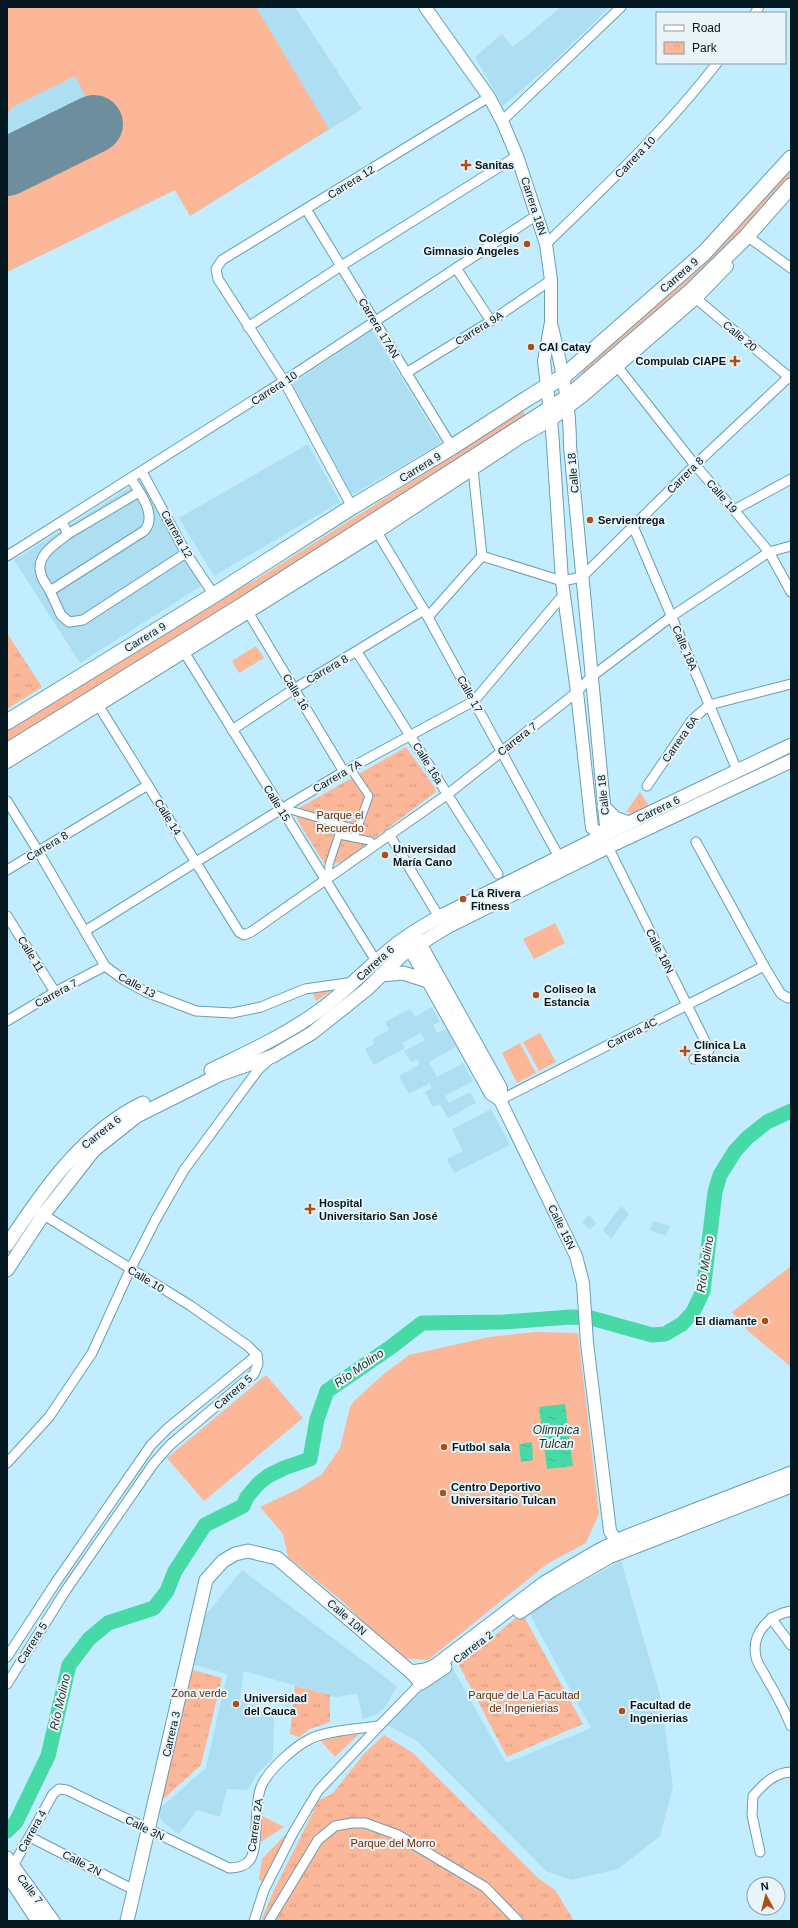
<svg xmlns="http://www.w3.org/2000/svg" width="798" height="1928" viewBox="0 0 798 1928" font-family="Arial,sans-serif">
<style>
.built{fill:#addef2}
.green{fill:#fbb797}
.park{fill:url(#park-tufts)}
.water{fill:url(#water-ripples)}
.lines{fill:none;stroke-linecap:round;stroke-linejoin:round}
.river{stroke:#47d9a6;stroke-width:15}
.runway{stroke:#6d8e9c;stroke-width:58}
.pedestrian-casing{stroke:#6a9eb3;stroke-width:9}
.minor-casing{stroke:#6a9eb3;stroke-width:11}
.tertiary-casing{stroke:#6a9eb3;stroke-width:14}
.secondary-casing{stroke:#6a9eb3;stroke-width:15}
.primary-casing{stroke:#6a9eb3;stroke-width:17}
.pedestrian{stroke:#fff;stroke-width:7}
.minor{stroke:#fff;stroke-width:9}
.tertiary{stroke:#fff;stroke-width:12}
.secondary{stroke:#fff;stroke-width:13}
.primary{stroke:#fff;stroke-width:15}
.poi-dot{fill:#b04d13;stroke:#e9f4f8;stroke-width:1.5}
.labels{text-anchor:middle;stroke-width:4;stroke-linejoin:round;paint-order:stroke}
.street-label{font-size:11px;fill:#031820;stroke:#e9f4f8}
.poi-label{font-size:11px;font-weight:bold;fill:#031820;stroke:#e9f4f8;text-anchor:start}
.park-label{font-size:11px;fill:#6e2c04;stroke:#e9f4f8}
.water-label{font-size:12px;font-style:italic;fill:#1d342a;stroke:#e9f4f8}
</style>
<defs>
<pattern id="park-tufts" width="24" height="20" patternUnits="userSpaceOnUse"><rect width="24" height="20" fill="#fbb797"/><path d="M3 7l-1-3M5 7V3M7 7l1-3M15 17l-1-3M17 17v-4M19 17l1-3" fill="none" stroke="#d69d82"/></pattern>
<pattern id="water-ripples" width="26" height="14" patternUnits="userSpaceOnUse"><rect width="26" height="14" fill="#47d9a6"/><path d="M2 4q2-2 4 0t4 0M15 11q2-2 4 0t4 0" fill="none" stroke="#3cba8f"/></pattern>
</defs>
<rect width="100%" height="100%" fill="#c2edff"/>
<g class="built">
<path d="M 102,7 L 295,7 L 362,109 L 190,216 L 175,190 L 7,272 L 7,78 Z"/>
<path d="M 559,7 L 610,7 L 547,68 L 503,106 L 475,57 L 502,34 L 513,47 L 560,8 Z"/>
<path d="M 372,330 L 441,443 L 352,495 L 292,384 Z"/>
<path d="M 308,444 L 340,502 L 214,576 L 179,518 Z"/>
<path d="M 141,480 L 201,586 L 80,663 L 14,560 Z"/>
<path d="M 432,1007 L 440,1022 L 433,1025 L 437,1033 L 446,1029 L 456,1047 L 429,1062 L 437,1077 L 463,1063 L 473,1081 L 445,1096 L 449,1103 L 470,1092 L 476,1103 L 448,1118 L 440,1104 L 433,1107 L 425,1092 L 432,1088 L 430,1083 L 409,1094 L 399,1076 L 420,1064 L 417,1059 L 411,1062 L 404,1051 L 425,1040 L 421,1033 L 402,1043 L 405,1048 L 374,1065 L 365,1049 L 374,1044 L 372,1040 L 389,1030 L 385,1022 L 410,1009 L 415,1017 Z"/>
<path d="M 491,1109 L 510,1145 L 454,1173 L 447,1159 L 463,1151 L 452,1129 Z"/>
<path d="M 621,1206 L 629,1214 L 611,1239 L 603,1230 Z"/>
<path d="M 589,1215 L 596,1223 L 590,1230 L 582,1222 Z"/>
<path d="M 653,1221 L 670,1226 L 666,1236 L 650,1230 Z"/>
<path d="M 621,1561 L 661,1698 L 673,1787 L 660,1836 L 618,1869 L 571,1880 L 546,1871 L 417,1741 L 385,1724 L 419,1687 L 452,1667 L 506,1763 L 591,1728 L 528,1611 Z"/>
<path d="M 242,1570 L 397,1686 L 386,1706 L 376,1715 L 363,1719 L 357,1694 L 335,1697 L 244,1671 L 240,1701 L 270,1709 L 274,1715 L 273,1758 L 257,1774 L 248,1790 L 227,1789 L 220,1817 L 197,1810 L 179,1834 L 164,1823 L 161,1819 L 158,1810 L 206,1768 L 227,1674 L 191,1664 L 201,1621 Z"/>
</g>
<g class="green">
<path d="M 7,7 L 256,7 L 329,129 L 190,216 L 175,190 L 7,272 L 7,194 L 109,142 L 75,76 L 12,107 L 7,116 Z"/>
<path d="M 791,168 L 791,176 L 732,243 L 691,284 L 584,376 L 580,370 Z"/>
<path d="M 523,411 L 526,416 L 260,587 L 254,581 Z"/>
<path d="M 254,581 L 259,587 L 225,606 L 7,742 L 7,731 L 221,598 Z"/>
<path d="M 256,646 L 264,658 L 239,673 L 232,661 Z"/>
<path d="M 640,792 L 650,807 L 633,814 L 626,812 Z"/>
<path d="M 555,923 L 565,943 L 534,959 L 523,939 Z"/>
<path d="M 333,990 L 316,1001 L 313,993 Z"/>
<path d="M 540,1033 L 556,1062 L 539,1071 L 523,1042 Z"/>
<path d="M 520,1043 L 536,1073 L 517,1083 L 502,1053 Z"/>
<path d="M 791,1266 L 791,1367 L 748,1331 L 732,1312 Z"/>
<path d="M 535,1332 L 578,1333 L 599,1514 L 586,1543 L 547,1564 L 428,1660 L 400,1658 L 342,1601 L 288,1557 L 283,1534 L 260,1507 L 300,1488 L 322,1474 L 340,1448 L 350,1407 L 354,1401 L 385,1373 L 409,1355 L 489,1337 Z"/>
<path d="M 266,1375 L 303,1418 L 204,1501 L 167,1458 Z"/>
<path d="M 353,1732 L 359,1734 L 335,1757 L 320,1740 L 335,1738 Z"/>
<path d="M 262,1816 L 284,1827 L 261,1842 Z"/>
<path d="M 288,1832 L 289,1833 L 267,1886 L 259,1879 L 262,1859 Z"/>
</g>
<g class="park">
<path d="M 7,633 L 42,687 L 7,709 Z"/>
<path d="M 406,747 L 435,788 L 436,792 L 344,861 L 329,865 L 324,863 L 299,823 L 296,816 L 299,808 Z"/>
<path d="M 522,1613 L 583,1724 L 507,1757 L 459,1665 Z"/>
<path d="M 186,1668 L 222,1678 L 201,1765 L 159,1803 Z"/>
<path d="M 295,1686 L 330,1695 L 330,1722 L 310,1729 L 299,1737 L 290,1734 Z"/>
<path d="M 384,1735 L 413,1753 L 538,1878 L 555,1890 L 574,1921 L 261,1921 L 274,1890 L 319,1800 L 332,1794 L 364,1754 Z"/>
</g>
<g class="water">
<path d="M 565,1404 L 573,1466 L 547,1469 L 539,1407 Z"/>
<path d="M 532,1442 L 533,1460 L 521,1462 L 519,1444 Z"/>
</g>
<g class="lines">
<path class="river" d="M 7,1831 L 16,1822 L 48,1756 L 69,1665 L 89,1639 L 108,1623 L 154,1608 L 167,1591 L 175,1571 L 205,1525 L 243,1506 L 247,1497 L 258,1484 L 268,1476 L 284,1468 L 310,1459 L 317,1419 L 327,1391 L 391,1347 L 422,1323 L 504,1322 L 571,1317 L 591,1318 L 652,1335 L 665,1334 L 682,1324 L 693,1312 L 703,1291 L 715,1192 L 720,1175 L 735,1151 L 747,1138 L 767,1122 L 791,1111"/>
<path class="runway" d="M 7,167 L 94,124"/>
<defs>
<g id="pedestrian">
<path d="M 350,768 L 369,796 L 354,838"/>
<path d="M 283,808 L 357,829"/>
<path d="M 339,835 L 370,841 L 374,844"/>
<path d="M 328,878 L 329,865 L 342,825"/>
</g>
<g id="minor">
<path d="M 755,13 L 759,7"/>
<path d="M 502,121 L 621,7"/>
<path d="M 306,209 L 452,447"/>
<path d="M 747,236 L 791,268"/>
<path d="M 546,244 C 606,186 666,129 717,63"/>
<path d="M 456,268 L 491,321"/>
<path d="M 692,295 L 791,379"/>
<path d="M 248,327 L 341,266 L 517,156"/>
<path d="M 617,366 L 695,465 L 734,510 L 769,552 L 791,592"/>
<path d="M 406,373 L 491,321 L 551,280"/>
<path d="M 473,469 L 482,556"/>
<path d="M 142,472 L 186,553 L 214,595"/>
<path d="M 131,479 C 140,493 158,516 144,531 L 50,591 L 61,615 L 69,622 L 83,620 L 186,553"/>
<path d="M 352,507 L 284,381 L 218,279 L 216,269 L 222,260 L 489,97"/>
<path d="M 734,510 L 791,479"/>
<path d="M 62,522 L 68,534 L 139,492"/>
<path d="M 633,526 L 737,770"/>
<path d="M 377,532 L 424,610 L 559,857"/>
<path d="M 7,556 L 284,381 L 537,215"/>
<path d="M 482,556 L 562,581 L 582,577 L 695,465 L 791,375"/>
<path d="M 50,591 C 47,585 42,580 41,574 C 35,555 56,544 68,534"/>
<path d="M 248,612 L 344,772"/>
<path d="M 428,617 L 482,556"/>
<path d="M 181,647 L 376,961"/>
<path d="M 357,652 L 498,874"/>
<path d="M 95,700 L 239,932 L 244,935 L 251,932 L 448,794 L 577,692 L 591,677 L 672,616 L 769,552 L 791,546"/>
<path d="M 232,730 L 294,689 L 424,610"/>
<path d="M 647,786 L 692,720 L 709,705 L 791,684"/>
<path d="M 7,801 L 38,851 L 105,966 L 124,980 L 146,992 L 196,1011 L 232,1013 L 261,1007 L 305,989 L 354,982"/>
<path d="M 389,834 L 439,917"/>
<path d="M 696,842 L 764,966 L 781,994 L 788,998 L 791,997"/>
<path d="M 608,847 L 708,1047 L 709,1050 L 706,1053 L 694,1059"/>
<path d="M 7,870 L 148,785"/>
<path d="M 7,916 L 55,992"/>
<path d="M 85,931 L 283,808 L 350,768 L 474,701 L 564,594"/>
<path d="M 7,1021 L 55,992 L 105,966"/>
<path d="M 500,1100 L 764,966"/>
<path d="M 39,1212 L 191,1306 L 248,1346 L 257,1355"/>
<path d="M 7,1463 L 49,1417 L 92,1353 L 130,1270 L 156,1219 L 184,1170 L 258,1070 L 270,1059"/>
<path d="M 791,1611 C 769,1615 751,1633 756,1657 C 757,1664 764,1672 767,1679 C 776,1694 784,1709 791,1726"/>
<path d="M 771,1618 L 791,1645"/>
<path d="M 7,1657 L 56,1582 L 151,1445 L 168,1428 L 257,1355"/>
<path d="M 7,1684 L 66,1590 L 154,1463 L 170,1445 L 254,1374 L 258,1364 L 257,1355"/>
<path d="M 30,1837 L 134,1890"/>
<path d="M 760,1852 L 752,1815 L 753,1796 C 764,1784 773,1773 791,1772"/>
<path d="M 13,1866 L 53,1794 L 59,1789 L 67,1790 L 229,1868 C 236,1868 244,1867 249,1861 C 260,1848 253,1806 261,1787 C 268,1770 294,1747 310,1739 C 324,1731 362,1728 379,1726"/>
<path d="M 254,1921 L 264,1890 L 293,1833 L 318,1791 L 379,1726 L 421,1683"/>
<path d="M 269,1921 L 318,1840 L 335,1826 L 352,1823 L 365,1823 L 398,1835 L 485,1887 L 518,1921"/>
</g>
<g id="tertiary">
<path d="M 425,7 L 489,97 L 502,121 L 517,156 L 546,244 L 551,280 L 551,322 L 544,361 L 552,430 L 562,581 L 577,692 L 592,828 L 603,836"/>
<path d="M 552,327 C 562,370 570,402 570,446 L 606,826 L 603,836"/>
<path d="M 7,762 L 377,532 L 521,437 L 551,420 L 583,396 L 696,298 L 727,266"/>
<path d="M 416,936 L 501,1088 L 500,1100 L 576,1256 L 583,1283 L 587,1343 L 610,1531 L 622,1550"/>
<path d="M 406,942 L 491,1094 L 500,1100"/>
</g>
<g id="secondary">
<path d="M 604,807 L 615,818 L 629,823"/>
<path d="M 381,975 L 403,973 L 428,981"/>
<path d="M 211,1070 C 248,1052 286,1035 320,1010 C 344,993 365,970 388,951 C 404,937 421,927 439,917 L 610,832 L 791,745"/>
<path d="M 7,1245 C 43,1190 83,1132 143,1103"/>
<path d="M 7,1270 L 43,1215 L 94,1150 L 137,1116 L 221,1074 L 273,1056 L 312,1033 L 366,990 L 402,955 L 447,927 L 608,847 L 791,761"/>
<path d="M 520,1612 L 552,1590 L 609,1557 L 791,1486"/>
<path d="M 411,1672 L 421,1683 L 445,1667"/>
<path d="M 7,1858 L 53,1921"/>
<path d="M 7,1874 L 38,1921"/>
<path d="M 127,1921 L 206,1580 L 223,1561 L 235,1554 L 248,1551 L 277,1558 L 411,1672 L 425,1670 L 435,1666 L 544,1583 L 594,1553 L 625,1537 L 791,1473"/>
</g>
<g id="primary">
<path d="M 7,722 L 214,595 L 352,507 L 452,447 L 528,398 L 564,376 L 704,253 L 791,158"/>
<path d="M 7,751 L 243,605 L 568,397 L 690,292 L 747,236 L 791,186"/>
</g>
</defs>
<use href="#pedestrian" class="pedestrian-casing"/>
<use href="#minor" class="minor-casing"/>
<use href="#tertiary" class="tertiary-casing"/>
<use href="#secondary" class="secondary-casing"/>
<use href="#primary" class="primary-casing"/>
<use href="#pedestrian" class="pedestrian"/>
<use href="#minor" class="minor"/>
<use href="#tertiary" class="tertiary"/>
<use href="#secondary" class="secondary"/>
<use href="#primary" class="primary"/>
</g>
<g class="poi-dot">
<path d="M464 159h4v4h4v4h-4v4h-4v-4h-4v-4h4z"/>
<circle cx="527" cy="244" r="4"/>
<circle cx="531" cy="347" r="4"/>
<path d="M733 355h4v4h4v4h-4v4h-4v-4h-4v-4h4z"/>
<circle cx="590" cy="520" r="4"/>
<circle cx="385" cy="855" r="4"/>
<circle cx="463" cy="899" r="4"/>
<circle cx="536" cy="995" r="4"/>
<path d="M683 1045h4v4h4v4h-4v4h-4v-4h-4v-4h4z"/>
<path d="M308 1203h4v4h4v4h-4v4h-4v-4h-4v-4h4z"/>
<circle cx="765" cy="1321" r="4"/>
<circle cx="444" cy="1447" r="4"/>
<circle cx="443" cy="1493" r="4"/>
<circle cx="236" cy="1704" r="4"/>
<circle cx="622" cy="1711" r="4"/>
</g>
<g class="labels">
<g class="street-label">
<text transform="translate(635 157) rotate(-46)" y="4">Carrera 10</text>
<text transform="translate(351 182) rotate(-32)" y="4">Carrera 12</text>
<text transform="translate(534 206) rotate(72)" y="4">Carrera 18N</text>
<text transform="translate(679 275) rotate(-41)" y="4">Carrera 9</text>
<text transform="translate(379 328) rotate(59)" y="4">Carrera 17AN</text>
<text transform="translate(479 328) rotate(-32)" y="4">Carrera 9A</text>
<text transform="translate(740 336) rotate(40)" y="4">Calle 20</text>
<text transform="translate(274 388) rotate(-33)" y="4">Carrera 10</text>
<text transform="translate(420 467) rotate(-31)" y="4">Carrera 9</text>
<text transform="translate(573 473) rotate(-95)" y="4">Calle 18</text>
<text transform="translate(685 475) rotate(-45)" y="4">Carrera 8</text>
<text transform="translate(722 496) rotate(49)" y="4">Calle 19</text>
<text transform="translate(177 534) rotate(61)" y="4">Carrera 12</text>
<text transform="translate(145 637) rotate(-31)" y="4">Carrera 9</text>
<text transform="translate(685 648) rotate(67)" y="4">Calle 18A</text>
<text transform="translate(327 669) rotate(-30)" y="4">Carrera 8</text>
<text transform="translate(296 692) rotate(59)" y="4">Calle 16</text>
<text transform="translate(470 694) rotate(61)" y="4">Calle 17</text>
<text transform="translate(517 739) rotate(-38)" y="4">Carrera 7</text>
<text transform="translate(680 739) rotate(-55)" y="4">Carrera 6A</text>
<text transform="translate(428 763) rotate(58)" y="4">Calle 16a</text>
<text transform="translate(337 776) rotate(-30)" y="4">Carrera 7A</text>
<text transform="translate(603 795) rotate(-96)" y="4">Calle 18</text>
<text transform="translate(277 803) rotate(58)" y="4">Calle 15</text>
<text transform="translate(658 809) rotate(-26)" y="4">Carrera 6</text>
<text transform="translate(168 817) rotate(58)" y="4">Calle 14</text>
<text transform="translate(47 846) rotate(-31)" y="4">Carrera 8</text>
<text transform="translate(660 951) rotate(63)" y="4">Calle 18N</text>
<text transform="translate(31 954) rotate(58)" y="4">Calle 11</text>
<text transform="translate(375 963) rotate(-42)" y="4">Carrera 6</text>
<text transform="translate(137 985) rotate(28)" y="4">Calle 13</text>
<text transform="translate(56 993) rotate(-29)" y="4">Carrera 7</text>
<text transform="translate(632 1033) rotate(-27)" y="4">Carrera 4C</text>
<text transform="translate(101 1132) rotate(-38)" y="4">Carrera 6</text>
<text transform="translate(562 1227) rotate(64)" y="4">Calle 15N</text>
<text transform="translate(146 1279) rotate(31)" y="4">Calle 10</text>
<text transform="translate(233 1392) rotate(-41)" y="4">Carrera 5</text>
<text transform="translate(347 1617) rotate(41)" y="4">Calle 10N</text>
<text transform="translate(32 1643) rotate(-58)" y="4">Carrera 5</text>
<text transform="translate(473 1647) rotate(-37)" y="4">Carrera 2</text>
<text transform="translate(171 1734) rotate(-77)" y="4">Carrera 3</text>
<text transform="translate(255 1825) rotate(-82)" y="4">Carrera 2A</text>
<text transform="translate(145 1828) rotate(26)" y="4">Calle 3N</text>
<text transform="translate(32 1831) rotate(-61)" y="4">Carrera 4</text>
<text transform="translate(82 1863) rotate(27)" y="4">Calle 2N</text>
<text transform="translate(30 1889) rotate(53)" y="4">Calle 7</text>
</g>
<g class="poi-label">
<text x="475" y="169">Sanitas</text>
<text x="519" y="242" text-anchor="end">Colegio<tspan x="519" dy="13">Gimnasio Angeles</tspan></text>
<text x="539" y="351">CAI Catay</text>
<text x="726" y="365" text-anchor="end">Compulab CIAPE</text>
<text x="598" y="524">Servientrega</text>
<text x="393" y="853">Universidad<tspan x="393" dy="13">María Cano</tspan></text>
<text x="471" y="897">La Rivera<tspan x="471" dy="13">Fitness</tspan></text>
<text x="544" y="993">Coliseo la<tspan x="544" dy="13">Estancia</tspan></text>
<text x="694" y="1049">Clínica La<tspan x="694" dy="13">Estancia</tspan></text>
<text x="319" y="1207">Hospital<tspan x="319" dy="13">Universitario San José</tspan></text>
<text x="757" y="1325" text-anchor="end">El diamante</text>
<text x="452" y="1451">Futbol sala</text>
<text x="451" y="1491">Centro Deportivo<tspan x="451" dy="13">Universitario Tulcan</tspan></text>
<text x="244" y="1702">Universidad<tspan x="244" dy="13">del Cauca</tspan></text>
<text x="630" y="1709">Facultad de<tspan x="630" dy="13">Ingenierias</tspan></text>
</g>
<g class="park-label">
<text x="340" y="819">Parque el<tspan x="340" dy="13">Recuerdo</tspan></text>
<text x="199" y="1697">Zona verde</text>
<text x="524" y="1699">Parque de La Facultad<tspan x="524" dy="13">de Ingenierias</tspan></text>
<text x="393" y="1847">Parque del Morro</text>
</g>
<g class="water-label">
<text transform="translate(705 1264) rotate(-81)" y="4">Río Molino</text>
<text transform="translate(359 1368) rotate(-35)" y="4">Río Molino</text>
<text x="556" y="1434">Olimpica<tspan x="556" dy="14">Tulcan</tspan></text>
<text transform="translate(60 1702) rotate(-77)" y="4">Río Molino</text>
</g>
</g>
<rect width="798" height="1928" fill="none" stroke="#031820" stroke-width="16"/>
<rect x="656" y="12" width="130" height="52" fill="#e9f4f8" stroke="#8d9ca2"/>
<rect x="664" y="25" width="20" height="6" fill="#ffffff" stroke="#8d9ca2"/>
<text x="692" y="32" font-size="12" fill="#031820">Road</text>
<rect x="664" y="42" width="20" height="12" fill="url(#park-tufts)" stroke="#8d9ca2"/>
<text x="692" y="52" font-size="12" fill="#031820">Park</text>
<g transform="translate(766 1896) rotate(353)"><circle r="19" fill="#e9f4f8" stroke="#8d9ca2"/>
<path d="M0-3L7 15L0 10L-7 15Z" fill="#b04d13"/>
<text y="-6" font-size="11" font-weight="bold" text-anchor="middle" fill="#031820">N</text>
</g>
</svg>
